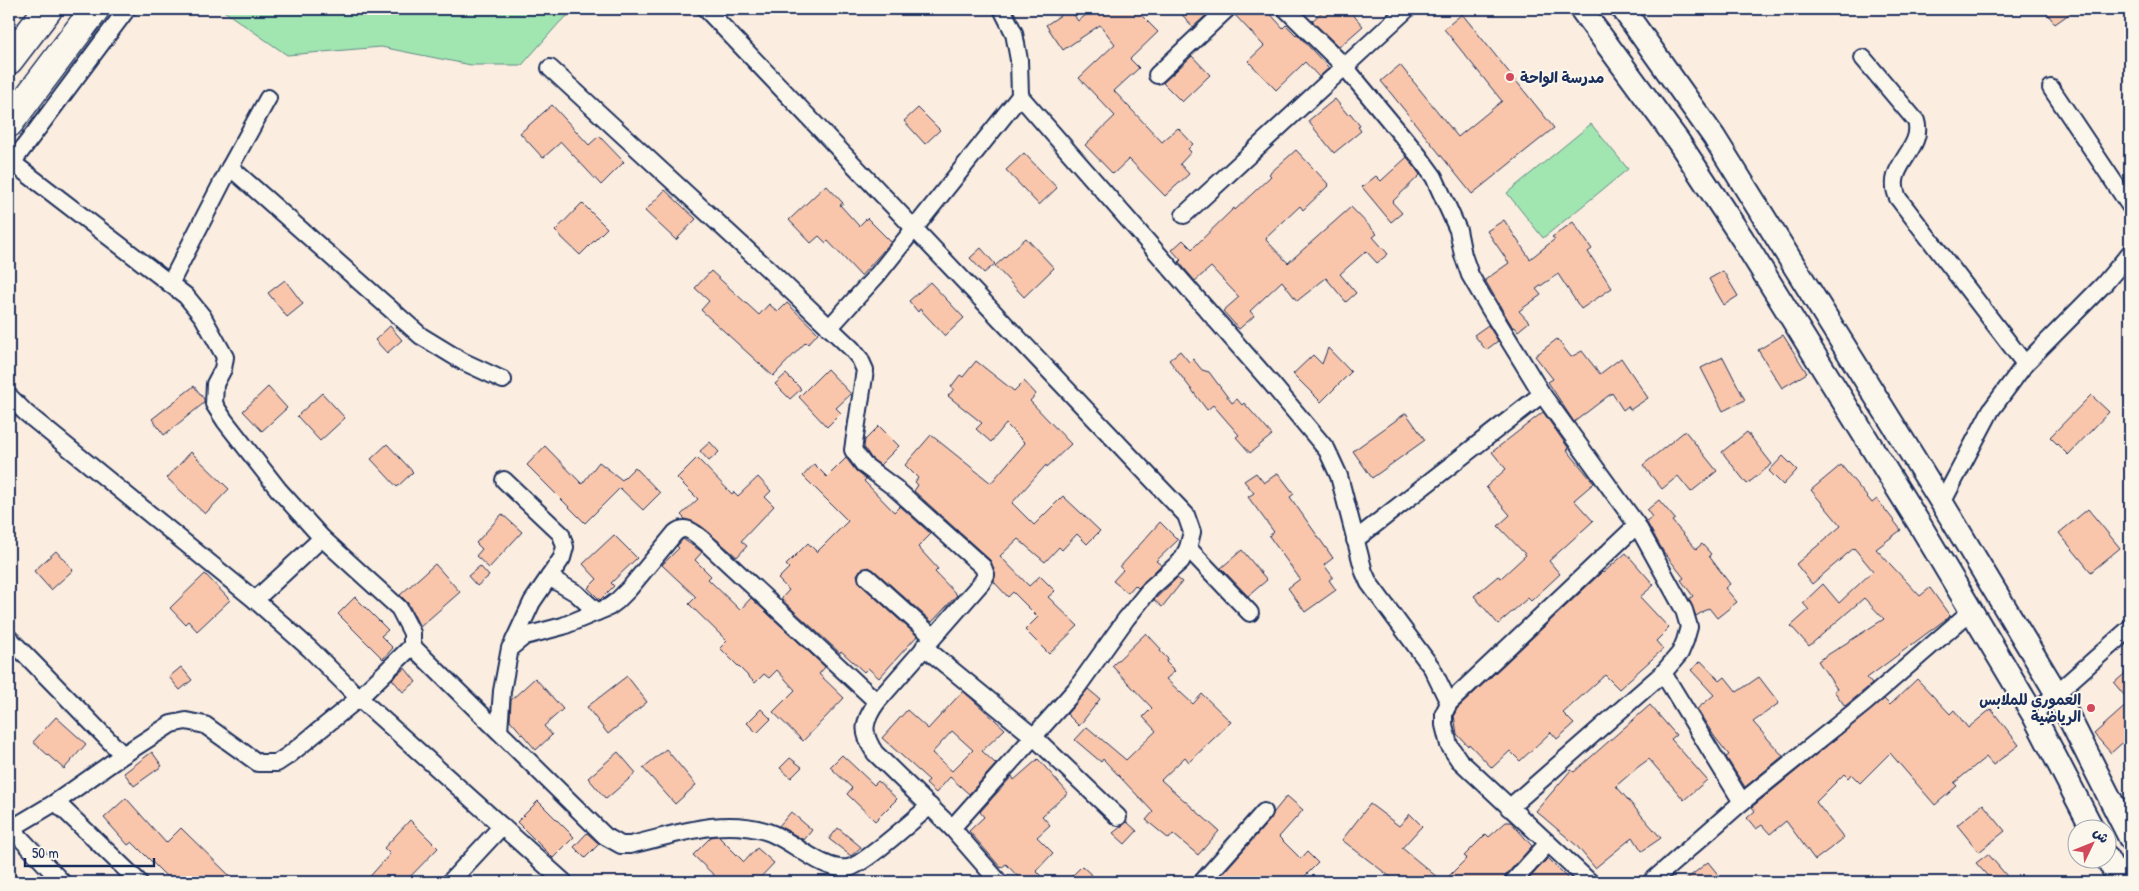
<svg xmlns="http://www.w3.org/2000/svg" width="2139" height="891" font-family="'Patrick Hand','Playpen Sans Arabic',sans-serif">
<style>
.green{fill:#a1e5b0;stroke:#5e8a87}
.building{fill:#fac6ab;stroke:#1b2f5e;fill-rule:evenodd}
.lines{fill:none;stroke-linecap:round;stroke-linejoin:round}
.street-casing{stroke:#1b2f5e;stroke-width:20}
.secondary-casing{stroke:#1b2f5e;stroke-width:26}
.highway-casing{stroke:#1b2f5e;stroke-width:31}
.street{stroke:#fbf7ec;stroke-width:16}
.secondary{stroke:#fbf7ec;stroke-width:22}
.highway{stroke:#fbf7ec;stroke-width:28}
.poi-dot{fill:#d1495b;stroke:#fbf7ec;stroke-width:2}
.labels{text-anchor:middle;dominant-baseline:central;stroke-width:4;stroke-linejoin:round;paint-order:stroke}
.poi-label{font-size:15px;font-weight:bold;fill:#1b2f5e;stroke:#fbf7ec;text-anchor:start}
</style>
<rect width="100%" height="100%" fill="#fbeddf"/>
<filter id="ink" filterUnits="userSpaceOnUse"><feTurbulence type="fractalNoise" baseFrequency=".02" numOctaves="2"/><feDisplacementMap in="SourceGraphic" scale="10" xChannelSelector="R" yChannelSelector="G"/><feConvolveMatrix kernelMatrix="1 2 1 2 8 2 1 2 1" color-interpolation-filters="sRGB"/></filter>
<g filter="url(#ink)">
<g class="green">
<path d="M221,9h355l-16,13 -38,43h-51l-90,-18 -94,8z"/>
<path d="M1591,124l37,45 -85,69 -36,-45z"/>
</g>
<g class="building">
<path d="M1070,9l8,12 16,-12h41l23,23 -28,27 9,9 -25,23 48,51 16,-14 15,16 -5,5 3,3 -11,12 9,10 -24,22 -36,-37 -16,15 -28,-29 30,-29 -36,-38 36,-34 -15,-19 -37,25 -17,-25z"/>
<path d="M1177,9h36l-20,18z"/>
<path d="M1237,9h29l17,19 3,-3 10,10 1,-1 32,34 -10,9 -14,-15 -29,28 -28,-29 16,-15 -29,-31z"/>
<path d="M1325,9h23l15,17 -24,21 -27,-26z"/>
<path d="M2044,9h32l-21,15z"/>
<path d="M1462,14l92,114 -82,66 -91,-113 19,-16 58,72 44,-36 -58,-72z"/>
<path d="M1192,56l18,19 -28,27 -19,-19z"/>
<path d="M1335,99l13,16 2,-2 10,13 -2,1 3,4 -27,22 -26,-32z"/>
<path d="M552,105l37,40 10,-9 25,26 -23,23 -40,-43 -18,16 -23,-25z"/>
<path d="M918,108l22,22 -15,14 -21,-23z"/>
<path d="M1296,150l33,35 -26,25 -3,-4 -33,31 -1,3 22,23 63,-56 26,27 -4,3 15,17 -11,9 -11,-12 -26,23 16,19 -10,9 -20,-24 -29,23 -15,-20 -32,30 4,5 -15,13 -16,-18 16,-14 -28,-30 -16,14 -16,-19 2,-2 -9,-10 11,-10 9,9 42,-41 1,2 36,-34 -2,-2z"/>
<path d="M1024,153l33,35 -18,17 -33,-35z"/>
<path d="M1407,157l13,18 -28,27 10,11 -11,9 -29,-35 14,-11 5,5z"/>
<path d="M826,185l17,18 -3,2 19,21 8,-8 24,24 -30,34 -33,-35 -2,2 -7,-7 -8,7 -22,-23z"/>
<path d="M665,190l31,29 -20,21 -31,-29z"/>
<path d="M582,203l25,25 -27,27 -25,-24z"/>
<path d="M1504,220l26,39 25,-20 -3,-2 21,-15 19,27 -4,3 24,36 -31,21 -23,-35 -22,15 5,6 -22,16 10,11 -11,9 -3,-4 -2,1 -28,-48 24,-17 -22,-32z"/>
<path d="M1026,238l28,30 -30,29 -29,-31z"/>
<path d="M981,248l14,16 -11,9 -14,-15z"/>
<path d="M711,271l48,44 10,-11 9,8 9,-9 31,30 -10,11 -2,-2 -33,34 -72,-66 8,-9 -14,-13z"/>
<path d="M1723,271l15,25 -14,9 -15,-26z"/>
<path d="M285,280l18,24 -16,13 -19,-24z"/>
<path d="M930,282l34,36 -19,18 -25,-27 -2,3 -9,-11z"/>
<path d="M1488,325l10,16 -12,9 -12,-15z"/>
<path d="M390,326l12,14 -15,13 -12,-13z"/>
<path d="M1783,335l24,38 -25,15 -24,-38z"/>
<path d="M1557,339l14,18 11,-6 18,23 21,-16 27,40 -18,12 -2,-4 -5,4 -11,-17 -38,29 -26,-40 5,-3 -18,-23z"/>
<path d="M1328,348l23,24 -30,30 -28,-28 20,-19 9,9z"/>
<path d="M1180,351l9,11 4,-3 9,11 7,2 23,31 5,-4 5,6 2,-2 28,32 -22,18 -14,-16 3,-2 -26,-30 -6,5 -38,-50z"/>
<path d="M1723,357l22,43 -22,11 -22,-43z"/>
<path d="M976,361l38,30 10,-10 12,13 -6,7 41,43 -24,23 -1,-2 -34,38 22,22 29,-29 37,35 -13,13 -10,-10 -15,16 -3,-3 -14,15 -27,-23 -18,17 29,30 11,-10 15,15 -7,6 30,29 -29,28 -24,-24 13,-13 -25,-25 -5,5 -14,-15 1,-10 -5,-12 -76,-69 4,-6 -3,-3 3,-4 -13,-13 26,-30 60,48 34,-40 -19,-19 -15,18 -15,-13 6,-6 -34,-27 6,-7 -3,-2 9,-12 3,2z"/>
<path d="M827,369l24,25 -15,14 5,5 -14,14 -28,-30z"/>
<path d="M786,374l15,15 -11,10 -15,-15z"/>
<path d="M194,386l10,13v4l-40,32 -12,-16z"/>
<path d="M268,387l19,21 -25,23 -19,-20z"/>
<path d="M322,393l23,25 -25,23 -23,-25z"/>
<path d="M2091,395l18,17 -41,43 -18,-18z"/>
<path d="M1543,412l26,37 -2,1 27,33 -20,17 19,21 -44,40 11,13 -29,27 -3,-3 -30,26 -24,-28 24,-20 3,2 25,-23 -28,-29 12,-11 -24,-28 20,-18 -14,-17z"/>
<path d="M1406,413l19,27 -53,38 -19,-27z"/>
<path d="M879,426l20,20 -19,19 -9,-7 -7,-11 1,-7z"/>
<path d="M1685,431l32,40 -26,21 -13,-16 -16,13 -19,-24z"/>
<path d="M1747,432l25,32 -25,20 -25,-32z"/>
<path d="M710,442l9,10 -10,9 -9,-10z"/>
<path d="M387,444l26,28 -16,15 -26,-28z"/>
<path d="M545,446l37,38 17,-22 23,18 13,-13 25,26 -17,17 -23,-22 -35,35 -58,-58z"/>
<path d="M191,452l38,37 -24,25 -38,-36z"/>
<path d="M1783,456l14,14 -14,15 -14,-14z"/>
<path d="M697,458l35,36 2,-2 4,4 20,-19 13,14 -6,6 9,9 -33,35 6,5 -10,11 -36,-31 -16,-7 -4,-4 17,-16 -21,-21z"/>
<path d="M846,458l10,13 10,8 -2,2 30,31 6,-6 31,28 -13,13 20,22 -3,3 22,23 -25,27 -58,-52 -5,-3 -9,3 -3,5 3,9 57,52 -38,42 -11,-10 -4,4 -23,-21 -1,2 -59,-54 8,-9 -11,-11 11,-11 -3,-3 22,-22 9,9 31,-31 -45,-45 11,-12 13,13z"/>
<path d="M1841,465l31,38 5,-4 24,31 -25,19 44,47 10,-8 20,28 -83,62 5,6 -27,22 -11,-15 3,-2 -19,-28 66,-42 -20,-21 -55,48 -18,-20 18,-16 -6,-7 20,-19 16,19 34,-32 -19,-23 -42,36 -16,-20 45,-38 -30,-36z"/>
<path d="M1256,473l8,10 14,-10 16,21 -4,3 43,61 -9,7 9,12 -4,3 7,10 -31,22 -17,-24 12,-9 -31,-43 5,-4 -26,-35 6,-4 -10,-12z"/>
<path d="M1659,500l16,19 -3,2 24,28 6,-5 9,10 -2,2 21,28 -5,4 12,14 -20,16 -8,-10 -13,8 -7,-17 4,-3 -12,-16 3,-2 -21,-27 -17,-30 6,-4 -5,-7z"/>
<path d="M2088,509l32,39 -29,24 -32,-39z"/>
<path d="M502,514l20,18 -33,36 -13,-12 6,-7 -6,-6z"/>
<path d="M1160,522l18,18 -22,21 5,4 -23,23 -3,-3 -7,8 -15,-12 10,-11 -3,-3z"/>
<path d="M614,535l23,23 -26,25 3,3 -14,14 -12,-12 9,-9 -14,-15z"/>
<path d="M683,539l19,13 -7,8 16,16 -3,3 32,31 11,-12 74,69 -6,7 25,24 -41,43 -30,-29 22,-22 -18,-20 -8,8 -5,-4 -9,9 -35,-35 7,-7 -38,-37 7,-7 -34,-32 17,-17 -2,-2z"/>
<path d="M1242,550l25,30 -19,16 -27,-28z"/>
<path d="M56,551l17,19 -22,20 -17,-19z"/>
<path d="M1626,553l28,32 -14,12 29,31 -13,13 7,8 -44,40 -14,-14 -42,38 11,11 -17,15 -6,-7 -31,29 -10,-10 -18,17 -23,-24 -1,2 -11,-12 -3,-19 3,-6 145,-137 1,1z"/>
<path d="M435,564l25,28 -40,35 -12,-24 -8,-8z"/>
<path d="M480,566l9,10 -12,10 -9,-10z"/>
<path d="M205,574l25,26 -33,31 -9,-10 -3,3 -15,-16z"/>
<path d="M1177,578l5,4 -20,25 -8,-7z"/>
<path d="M355,597l33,33 -7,6 12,12 -10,11 -45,-45z"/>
<path d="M1146,633l15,16 -1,2 8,8 -2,3 9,9 -9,8 27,25 9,-10 29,28 -42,40 -4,-5 -24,23 58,51 -21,24 -25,-21 -4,5 -23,-19 7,-8 -50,-53 -2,3 -26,-22 12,-13 39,33 30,-29 -13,-14 9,-9 -40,-42z"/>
<path d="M1701,661l19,20 5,-4 12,15 22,-15 20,26 -26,19 30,34 -38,31 -19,-30 3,-2 -15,-19 -17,-27 17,-14 -23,-25z"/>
<path d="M181,667l11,13 -12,10 -11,-13z"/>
<path d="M405,668l11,14 -13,10 -11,-13z"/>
<path d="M2130,669v67l-19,17 -17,-19 36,-32 -16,-19z"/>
<path d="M627,676l20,26 -39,32 -21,-27z"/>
<path d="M535,678l28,31 -19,17 8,9 -16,15 -26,-30 1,-20z"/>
<path d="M1917,679l33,35 4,-4 14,18 23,-19 28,36 -26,20 -7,-8 -32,26 3,3 -22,19 -45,-52 -30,30 -9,-9 -3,4 -4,-4 -28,28 28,36 -29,22 -29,-39 -16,13 -8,-9 -6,4 -9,-11 8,-7 -3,-4 132,-108 6,6z"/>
<path d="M1088,689l12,10 -21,27 -12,-12z"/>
<path d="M963,691l42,38 -23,22 14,13 -27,30 -19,-17 -14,16 -10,-9 3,-4 -47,-42 25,-28 21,19zM952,731l21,19 -21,21 -20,-18z"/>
<path d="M1650,705l26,30 -5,4 36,41 -23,20 -35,-41 -11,8 -22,19 45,52 -19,13 -9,-14 -38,31 -19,-23 -40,-34 35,-41 3,2z"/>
<path d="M761,709l10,10 -14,14 -10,-10z"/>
<path d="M56,717l30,27 -22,25 -31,-27z"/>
<path d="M666,749l30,36 -21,19 -32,-36z"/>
<path d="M152,752l10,14 -28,20 -10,-13z"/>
<path d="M618,752l18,21 -30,26 -18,-21z"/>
<path d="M842,755l32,30 4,-4 19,18 -22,22 -28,-27 5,-6 -22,-21z"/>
<path d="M790,758l12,9 -11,11 -11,-10z"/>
<path d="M1038,759l30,34 -26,23 8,9 -13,12 16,16 -17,18 11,11h-24l-17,-18 -5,4 -32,-37 15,-14 -4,-5 32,-36 2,4z"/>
<path d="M1287,796l16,14 -24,27 22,22 6,-7 11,11 -19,19h-84l56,-63 3,-7z"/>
<path d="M126,798l40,45 15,-15 55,54h-64l-40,-40 -4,3 -24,-27z"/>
<path d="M538,801l36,36 -21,21 -36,-36z"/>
<path d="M1370,804l29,22 11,-12 12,12 -20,22 41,34 24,-24 -3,-2 22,-22 3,3 17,-15h5l21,24 -26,29 -3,7h-106l-55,-42z"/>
<path d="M1983,804l22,27 -26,21 -22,-27z"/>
<path d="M791,812l21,18 -8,10 -25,-14z"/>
<path d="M410,820l28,28 -33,34h-40l25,-28 -6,-6z"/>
<path d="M1127,822l10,9 -12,13 -12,-11z"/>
<path d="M838,828l23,19 -10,9 -22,-17z"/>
<path d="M587,833l12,11 -14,14 -11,-11z"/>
<path d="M718,836l26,26 13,-14 17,15 -18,19h-35l-28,-27 18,-18z"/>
<path d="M1988,854l24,28h-19l-17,-19z"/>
<path d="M1548,858l24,24h-46z"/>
<path d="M1708,862l16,20h-41z"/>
<path d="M1082,866l17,16h-33z"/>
</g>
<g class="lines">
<defs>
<g id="street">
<path d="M706,9l480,506 6,17 -4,16 -7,13 -30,27 -25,31 -50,70 -124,139"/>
<path d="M1002,9l12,24 5,27 1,36"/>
<path d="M1286,9l59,58 73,88 16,22 24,53 5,25 7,20 18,31 54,88 95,131 47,85 5,17 -4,14 -5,12 -17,20 -154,135"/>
<path d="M1863,58l53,63c9,29 -33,45 -18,77l127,166"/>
<path d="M550,68l217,200 85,81 8,10 5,11 -12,80 11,15 31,23 88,79 3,8 -4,7 -105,120c-14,20 -16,30 -2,51l77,75 47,54"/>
<path d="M1157,75l70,-66"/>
<path d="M2051,88l79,118"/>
<path d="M9,160l177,136 17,21 22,40 -2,12 -8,15 -1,20 11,17 53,68 44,49 77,70 13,25v13"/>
<path d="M9,167l118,-158"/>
<path d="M230,167l191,169 41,25 41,19"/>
<path d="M1184,215l223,-206"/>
<path d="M170,284l60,-117 38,-69"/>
<path d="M829,328l49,-54 142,-178 251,287 56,67 12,26 25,96 5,11 63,85 17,35"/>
<path d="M9,396l17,17 229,187 55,49 49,49 205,184"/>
<path d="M504,480l57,54 4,13 -3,11 -30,44 -20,43"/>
<path d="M1942,503l49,-93 34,-46 79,-80 26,-31"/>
<path d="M1355,540l187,-146"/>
<path d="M1188,548l62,65"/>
<path d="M549,577l27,16 21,19"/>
<path d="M867,577l66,60"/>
<path d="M255,600l67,-62"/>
<path d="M9,638l114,117"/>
<path d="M924,647l110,90 84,80"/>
<path d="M1663,673l79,129"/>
<path d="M2033,714l97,-86"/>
<path d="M499,731l3,-40 8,-43 15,-12 38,-10 46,-19 8,-6 12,-12 46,-56c10,-9 18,-1 27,6l175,163"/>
<path d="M56,802l83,80"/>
<path d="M11,828l51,54"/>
<path d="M9,830l47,-28 67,-47 48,-31 15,-3 19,4 53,38h19l12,-8 70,-57 53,-52 193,190 16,9h9c45,-10 90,-28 135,-14 24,6 57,41 83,37 16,-3 66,-49 82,-62"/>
<path d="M450,882l52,-56"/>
<path d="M1202,882l62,-70"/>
<path d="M1513,882l35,-39"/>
<path d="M1590,882l-131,-122 -10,-15 -5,-20v-12l5,-10 188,-178"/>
<path d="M1651,882l91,-80 123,-99 106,-92"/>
</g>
<g id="secondary">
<path d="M1581,9l97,132 64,97 178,287 113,189 59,114"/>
<path d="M1623,9l91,128 228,366 115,191 73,144"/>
<path d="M2106,856l14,26"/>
</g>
<g id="highway">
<path d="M9,60l39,-51"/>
<path d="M9,123l86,-114"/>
</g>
</defs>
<use href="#street" class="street-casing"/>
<use href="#secondary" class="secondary-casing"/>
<use href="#highway" class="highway-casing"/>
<use href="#street" class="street"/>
<use href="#secondary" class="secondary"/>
<use href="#highway" class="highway"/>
</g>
</g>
<g class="poi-dot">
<circle cx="1510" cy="77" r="5"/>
<circle cx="2091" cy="708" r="5"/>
</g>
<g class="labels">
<g class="poi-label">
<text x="1520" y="77">مدرسة الواحة</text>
<text x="2081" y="699" text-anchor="end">العموري للملابس<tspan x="2081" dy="17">الرياضية</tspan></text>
</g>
</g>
<rect width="2139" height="891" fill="none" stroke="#fbf7ec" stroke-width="30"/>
<rect x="15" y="15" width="2109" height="861" fill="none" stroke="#1b2f5e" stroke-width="2" filter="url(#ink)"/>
<g transform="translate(2092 844) rotate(47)"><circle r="24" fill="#fbf7ec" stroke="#a1a7b3"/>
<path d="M0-4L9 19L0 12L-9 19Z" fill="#d1495b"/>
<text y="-8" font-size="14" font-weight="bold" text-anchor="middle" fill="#1b2f5e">ش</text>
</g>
<path d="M25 858v8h129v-8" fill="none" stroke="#1b2f5e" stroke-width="2.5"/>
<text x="32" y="858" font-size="15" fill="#1b2f5e" stroke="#fbf7ec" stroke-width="4" paint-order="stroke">50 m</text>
</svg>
